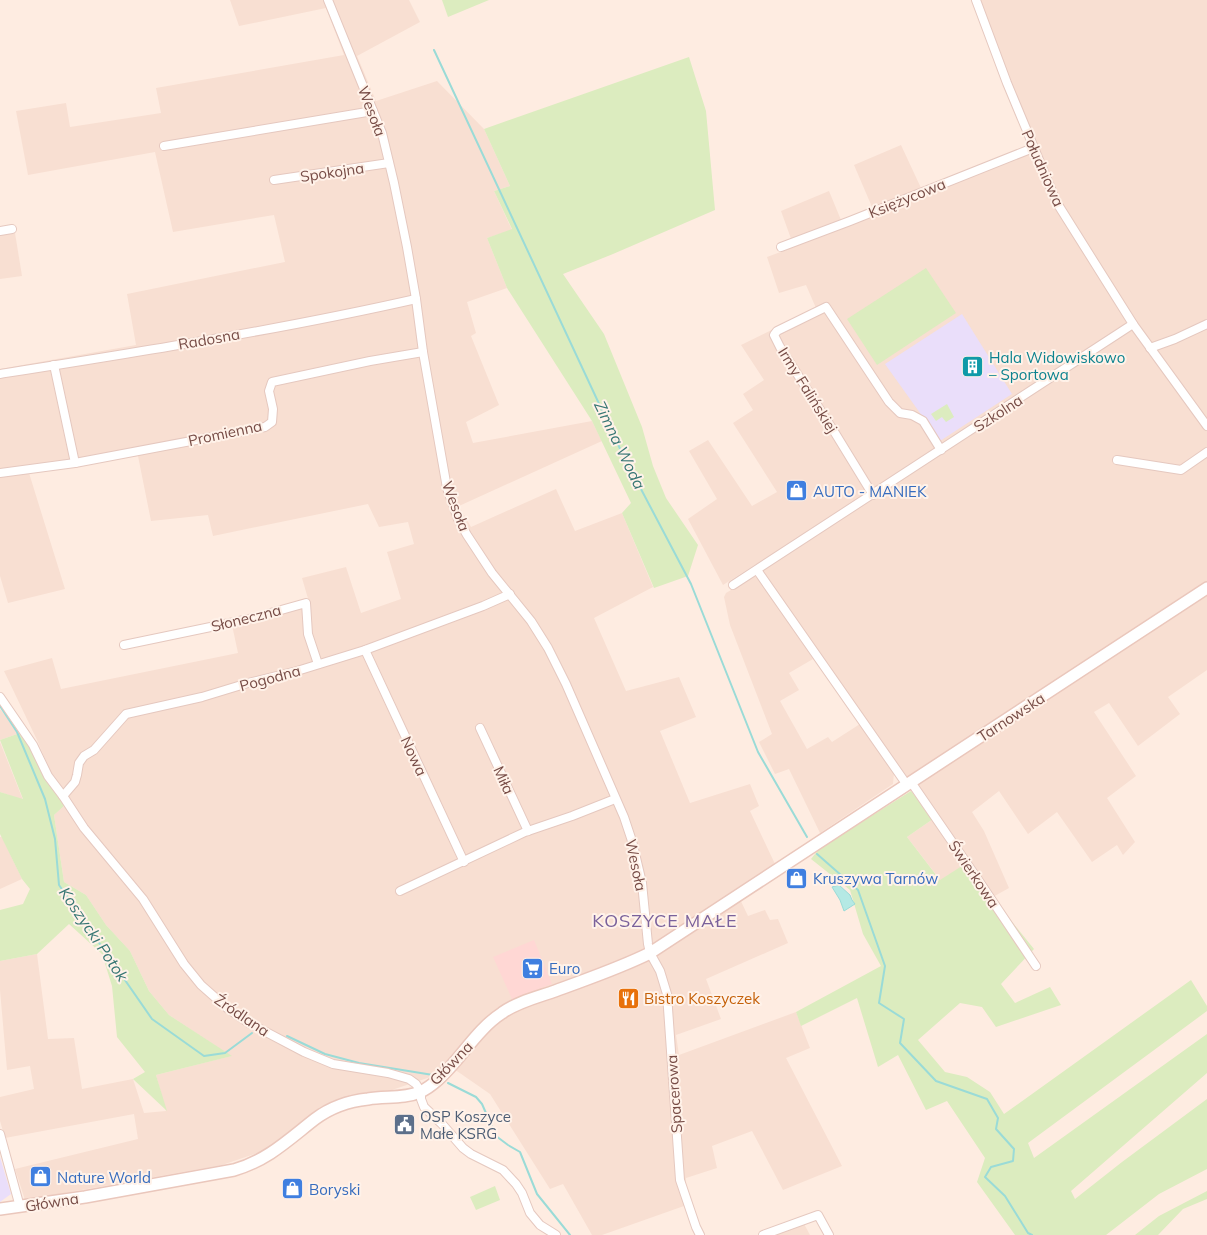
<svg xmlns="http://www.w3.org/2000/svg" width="1207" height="1235" font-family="Mulish,sans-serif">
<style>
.residential{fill:#f8dfd2}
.commercial{fill:#ffd7d4}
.education{fill:#eadefa}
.green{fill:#dcecbf}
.water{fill:#b5e9e4;stroke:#9adbd7}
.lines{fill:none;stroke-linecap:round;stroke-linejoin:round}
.stream{stroke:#9adbd7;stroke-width:2}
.street-casing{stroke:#e5c8bf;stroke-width:10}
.secondary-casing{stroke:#eac7bc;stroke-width:14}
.street{stroke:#fff;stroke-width:8}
.secondary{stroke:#fff;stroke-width:11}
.labels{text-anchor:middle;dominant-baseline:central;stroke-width:4;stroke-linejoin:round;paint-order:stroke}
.street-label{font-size:15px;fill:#774c46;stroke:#fff2e9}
.culture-label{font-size:15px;fill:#0d838f;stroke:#fff2e9;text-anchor:start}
.shop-label{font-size:15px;fill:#366cbe;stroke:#fff2e9;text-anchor:start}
.food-label{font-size:15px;fill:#c56008;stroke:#fff2e9;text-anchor:start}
.service-label{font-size:15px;fill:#4e5e75;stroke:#fff2e9;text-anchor:start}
.water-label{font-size:16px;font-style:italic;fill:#367673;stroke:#fff2e9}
.quarter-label{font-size:18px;letter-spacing:1px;fill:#7a619b;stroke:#fff2e9}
</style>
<rect width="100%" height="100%" fill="#feece1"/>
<g class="residential">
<path d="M230,0h179l11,22 -63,34 19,45 61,-20 47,48 26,57 -16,5 18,39 -25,8 20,50 -40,14 9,31 -5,3 28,69 -33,17 7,21 119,-22 10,20 -143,65 12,21 85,-38 19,42 47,-18 31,74 -59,31 32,73 53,-14 17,40 -36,14 30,72 60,-19 9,22 -9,5 25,53 -39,27 12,25 17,-6 5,10 8,-1 10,24 -82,36 15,40 -45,16 3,20 117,-43 14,36 -24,10 56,108 -59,24 -31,-59 -40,15 5,22 -31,10 -2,28 -82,29h-10l-29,-51 -13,5 -60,-95 -36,-25 -71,24 -33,4 -30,10 -51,42 -47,16 -197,35 -10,-31 123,-30 -4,-25 -129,24 -5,-17v-24l34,-8 -4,-23 -23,4 -7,-80v-29l37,-7 11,85 26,-1 8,51 51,-10 11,34 22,-2 -10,-36 75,-19 -62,-41 -20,-24 -19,-40 -24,-26 -20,-30 -22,-13 -10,-67 11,-10 -28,-65 -33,-69 48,-13 9,31 177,-36 -6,-28 77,-23 -7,-24 44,-11 15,46 40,-14 -14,-47 27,-8 -6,-22 -29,5 -11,-23 -155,32 -5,-21 -57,6 -13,-65 -109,17 36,116 -57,14 -8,-27v-207l136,-24 -9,-51 158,-32 -11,-47 -101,17 -18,-80 -127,23 -12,-64 50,-8 4,24 91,-14 -5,-25 188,-33 -18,-47 -87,18z"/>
<path d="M979,0h228v670l-39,27 12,17 -42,32 -29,-43 -15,9 42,64 -29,22 28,44 -12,13 -6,-10 -25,17 -35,-50 -29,22 -29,-43 -27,21 12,19 25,57 -18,10 -50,-17 -34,-44 26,-18 -22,-28 -155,-227 -33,21 -35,-66 29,-20 -28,-48 19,-11 44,66 25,-14 -44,-69 20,-13 -10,-16 21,-14 -23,-35 75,-37 -10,-23 -27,8 -12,-36 27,-10 -13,-36 48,-20 12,29 31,-13 -18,-42 47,-20 20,43 107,-41 -8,-22z"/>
<path d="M15,233l7,43 -22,3v-44z"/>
<path d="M753,577h5l55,82 -24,14 10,17 -19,11 27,48 21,-12 4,5 28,-18 34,49 -1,11 -73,49 -31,-64 -14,5 -16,-32 13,-8 -42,-109 -6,-28 2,-4z"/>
<path d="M0,709l20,24 -20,7z"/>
<path d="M0,742l23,58 -23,-8z"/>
<path d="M0,837h2l20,42 -22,10z"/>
<path d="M803,1222l7,13h-38z"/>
</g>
<path class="commercial" d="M534,940l18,44 -40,15 -19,-42z"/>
<g class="education">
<path d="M962,314l50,80 -72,47 -55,-77z"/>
<path d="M0,1157l11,37 -11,8z"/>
</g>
<g class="green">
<path d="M442,0h47l-41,17z"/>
<path d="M689,57l17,54 9,99 -102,44 -50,20 41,60 38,93 11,39 13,32 32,47 -10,31 -34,12 -32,-75 9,-10 -39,-82 -85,-133 -20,-50 25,-9 -18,-38 16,-5 -26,-57z"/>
<path d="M926,268l30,45 -79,52 -30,-46z"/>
<path d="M947,404l7,13 -8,5 -4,-5 -6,4 -5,-7z"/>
<path d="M20,733l45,72 -11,10 10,67 22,13 20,30 24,26 19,40 20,24 63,41 -76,19 11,36 -34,-32 12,-7 -28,-35 -5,-51 -10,-32 -33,-30 -32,30 -37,7v-51l23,-6 7,-15 -8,-10 -22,-45v-42l23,7 -23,-59z"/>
<path d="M911,791l22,28 -26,18 33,43 25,-16 69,85 -33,35 14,19 35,-16 11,18 -65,22 -14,-20 -22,-4 -42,37 27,32 22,5 23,15 14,22 187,-134 16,26v5l-179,132 6,15 173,-124v39l-136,118 4,8 47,-37 85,-63v70l-48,25 -53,41h-91l-38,-53 8,-24 -38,-57 -21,9 -28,-55 -20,12 -21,-69 -56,28 -5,-14 85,-46 -18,-32 -13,-44 -39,-31 8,-10z"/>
<path d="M495,1186l5,14 -24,10 -6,-13z"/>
<path d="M1207,1191v8l-24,10 -25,26h-23l24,-19z"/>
</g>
<path class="water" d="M839,885l11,10 2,5 3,4 -11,7 -4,-11 -8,-13z"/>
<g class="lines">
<g class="stream">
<path d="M434,50l188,403 69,131 67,168 49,85"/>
<path d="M0,706l17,26 28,67 10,40 4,46 93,134 52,37 21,-3 27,-20"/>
<path d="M817,854l41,36 27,76 -6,37 25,16 -4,24 36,38 51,18 11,19 -2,11 18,20 -1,12 -22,6 -6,10 20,19 23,37 4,2"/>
<path d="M287,1036l38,18 34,9 74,12"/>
<path d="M448,1083l28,14 6,7 14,32 12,9 12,7 17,42 33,41"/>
</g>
<defs>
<g id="street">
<path d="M328,0l54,133 12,50 13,64 9,52 7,53 24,136 11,31 9,16 25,38 39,48 17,27 18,36 58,133 8,24 10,42 6,61 2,9 10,18 7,23 13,186 16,47 4,8"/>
<path d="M976,0l31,83 50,120 76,121 74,102"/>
<path d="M164,146l209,-35"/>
<path d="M274,180l115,-17"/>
<path d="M0,231l12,-2"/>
<path d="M781,247l69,-26 183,-73"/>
<path d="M1150,348l25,-9 32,-15"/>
<path d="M54,365l21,98"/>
<path d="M0,374c139,-22 279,-44 416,-75"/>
<path d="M1117,460l64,10 26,-18"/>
<path d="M0,473l75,-10 190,-36 7,-5 1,-13 -4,-18 3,-9 98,-21 53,-9"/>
<path d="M873,495l-38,-62 -55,-86 -6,-12 3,-4 49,-24 63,95 11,11 12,2 11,6 18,29"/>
<path d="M757,570l150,215"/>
<path d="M733,585l400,-261"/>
<path d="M124,645l125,-26 57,-16 2,31 10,30"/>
<path d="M365,650l99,212"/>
<path d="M0,697l33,48 15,31 15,20 21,32 59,71 41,65 17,21 26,23 22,15 55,29 29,12 55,9 21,6 7,5 5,8v7l3,8 18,17 21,24 8,6 32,16 13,14 6,9 8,20 10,12 16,10"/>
<path d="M480,728l48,103"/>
<path d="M911,782l68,99 57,85"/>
<path d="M63,796l12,-14 2,-7 2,-12 5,-7 10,-6 32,-36 76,-17 46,-14 49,-12 68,-21 118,-44 27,-12"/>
<path d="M400,891l125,-59 47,-16 43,-17"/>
<path d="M0,1134l20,73"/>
<path d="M763,1235l55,-20 11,20"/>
</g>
<path id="secondary" d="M0,1209l85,-12 149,-27c34,-10 54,-30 81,-51 16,-12 34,-18 53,-20 17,-3 36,0 52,-7 13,-6 23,-17 32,-27 16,-18 30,-39 50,-52 15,-11 36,-16 53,-22 32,-12 65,-23 95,-38l557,-365"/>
</defs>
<use href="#street" class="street-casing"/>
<use href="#secondary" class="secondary-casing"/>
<use href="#street" class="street"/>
<use href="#secondary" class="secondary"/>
</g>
<defs>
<symbol id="building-square" viewBox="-11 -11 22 22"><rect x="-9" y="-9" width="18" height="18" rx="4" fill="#0f9aa8" stroke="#fff2e9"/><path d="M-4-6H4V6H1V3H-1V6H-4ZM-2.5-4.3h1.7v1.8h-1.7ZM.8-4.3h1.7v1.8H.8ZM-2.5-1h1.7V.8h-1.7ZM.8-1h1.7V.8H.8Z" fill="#fff"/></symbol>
<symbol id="shop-square" viewBox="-11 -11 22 22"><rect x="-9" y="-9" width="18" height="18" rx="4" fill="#3f7fe0" stroke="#fff2e9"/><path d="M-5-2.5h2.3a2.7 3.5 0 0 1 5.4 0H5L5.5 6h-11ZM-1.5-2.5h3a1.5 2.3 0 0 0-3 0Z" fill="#fff"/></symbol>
<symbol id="supermarket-square" viewBox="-11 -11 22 22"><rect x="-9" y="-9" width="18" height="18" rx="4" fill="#3f7fe0" stroke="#fff2e9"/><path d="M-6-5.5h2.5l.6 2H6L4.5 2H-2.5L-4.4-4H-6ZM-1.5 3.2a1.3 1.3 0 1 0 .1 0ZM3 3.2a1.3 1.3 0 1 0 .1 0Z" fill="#fff"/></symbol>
<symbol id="restaurant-square" viewBox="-11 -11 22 22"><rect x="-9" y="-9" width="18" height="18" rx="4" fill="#e8710a" stroke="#fff2e9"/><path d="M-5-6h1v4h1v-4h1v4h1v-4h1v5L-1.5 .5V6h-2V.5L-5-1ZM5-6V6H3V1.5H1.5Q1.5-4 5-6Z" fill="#fff"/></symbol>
<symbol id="civic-square" viewBox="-11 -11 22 22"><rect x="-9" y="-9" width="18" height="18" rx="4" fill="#5c6f8a" stroke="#fff2e9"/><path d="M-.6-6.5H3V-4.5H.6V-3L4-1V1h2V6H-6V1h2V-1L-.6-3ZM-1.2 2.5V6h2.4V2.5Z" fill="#fff"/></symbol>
</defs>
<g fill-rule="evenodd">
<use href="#building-square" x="960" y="354" width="25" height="25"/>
<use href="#shop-square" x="784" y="478" width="25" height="25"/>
<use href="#shop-square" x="784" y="866" width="25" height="25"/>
<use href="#supermarket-square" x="520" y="956" width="25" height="25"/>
<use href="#restaurant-square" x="616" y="986" width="25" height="25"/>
<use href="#civic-square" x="392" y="1112" width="25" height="25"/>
<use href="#shop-square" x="28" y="1164" width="25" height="25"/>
<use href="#shop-square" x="280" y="1176" width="25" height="25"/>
</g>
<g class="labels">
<g class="street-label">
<text transform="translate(372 111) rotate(69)">Wesoła</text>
<text transform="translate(1043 168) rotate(66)">Południowa</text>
<text transform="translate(332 172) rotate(-8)">Spokojna</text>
<text transform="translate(907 198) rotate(-22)">Księżycowa</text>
<text transform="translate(209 339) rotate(-10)">Radosna</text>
<text transform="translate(808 390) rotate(58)">Irmy Falińskiej</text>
<text transform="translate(998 413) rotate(-33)">Szkolna</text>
<text transform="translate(225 433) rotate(-12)">Promienna</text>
<text transform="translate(456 506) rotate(69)">Wesoła</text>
<text transform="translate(246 618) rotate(-14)">Słoneczna</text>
<text transform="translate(270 678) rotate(-15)">Pogodna</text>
<text transform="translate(1011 717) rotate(-33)">Tarnowska</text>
<text transform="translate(414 756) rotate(65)">Nowa</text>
<text transform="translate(504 780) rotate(65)">Miła</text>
<text transform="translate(636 865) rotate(78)">Wesoła</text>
<text transform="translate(974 874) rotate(56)">Świerkowa</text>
<text transform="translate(242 1015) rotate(34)">Źródlana</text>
<text transform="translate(451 1063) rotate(-46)">Główna</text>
<text transform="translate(674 1094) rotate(-94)">Spacerowa</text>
<text transform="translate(52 1202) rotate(-9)">Główna</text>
</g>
<g class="culture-label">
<text x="989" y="357">Hala Widowiskowo<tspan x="989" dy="17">– Sportowa</tspan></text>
</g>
<g class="shop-label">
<text x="813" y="491">AUTO - MANIEK</text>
<text x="813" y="878">Kruszywa Tarnów</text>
<text x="549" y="968">Euro</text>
<text x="57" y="1177">Nature World</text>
<text x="309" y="1189">Boryski</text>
</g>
<g class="food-label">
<text x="644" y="998">Bistro Koszyczek</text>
</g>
<g class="service-label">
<text x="420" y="1116">OSP Koszyce<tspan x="420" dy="17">Małe KSRG</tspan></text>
</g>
<g class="water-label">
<text transform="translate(620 445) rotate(64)">Zimna Woda</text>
<text transform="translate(94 934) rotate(56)">Koszycki Potok</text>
</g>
<g class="quarter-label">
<text x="665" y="920">KOSZYCE MAŁE</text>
</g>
</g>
</svg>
